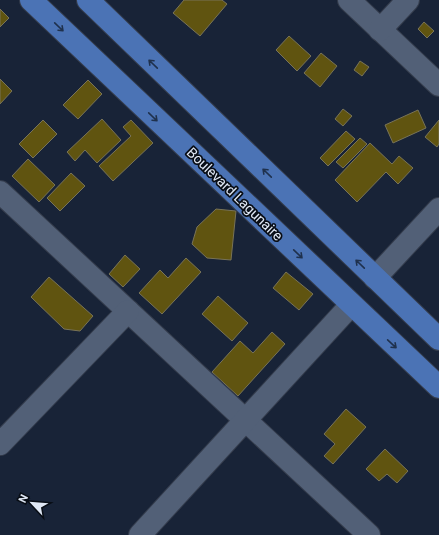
<svg xmlns="http://www.w3.org/2000/svg" width="439" height="535" font-family="Roboto,sans-serif">
<style>
.building{fill:#605410;stroke:#787358}
.lines{fill:none;stroke-linecap:round;stroke-linejoin:round}
.minor-casing{stroke:#343c4c;stroke-width:24}
.major-casing{stroke:#343c4c;stroke-width:24}
.minor{stroke:#526077;stroke-width:22}
.major{stroke:#4b73b5;stroke-width:22}
.oneway{stroke:#1f314d}
.labels{text-anchor:middle;dominant-baseline:central;stroke-width:3.5;stroke-linejoin:round;paint-order:stroke}
.street-label{font-size:14px;fill:#dfe7f4;stroke:#080d15}
</style>
<rect width="100%" height="100%" fill="#182337"/>
<g class="building">
<path d="M184,0h38l5,4 -27,32 -27,-23z"/>
<path d="M0,9l9,9 -9,9z"/>
<path d="M424,22l10,9 -7,7 -9,-9z"/>
<path d="M289,36l22,20 -14,15 -21,-21z"/>
<path d="M321,53l16,13 -17,21 -16,-14z"/>
<path d="M360,61l9,6 -7,9 -8,-6z"/>
<path d="M0,79l12,12 -12,13z"/>
<path d="M88,80l14,14 -24,25 -15,-14z"/>
<path d="M343,109l9,7 -9,10 -8,-7z"/>
<path d="M418,110l8,18 -33,15 -8,-18z"/>
<path d="M102,119l19,21 -24,23 -12,-13 -10,11 -8,-9z"/>
<path d="M43,120l14,14 -24,24 -14,-14z"/>
<path d="M131,120l22,23 -40,38 -14,-15 32,-30 -8,-9z"/>
<path d="M439,120v24l-2,3 -12,-10z"/>
<path d="M346,131l9,8 -27,27 -8,-8z"/>
<path d="M360,138l7,6 -24,24 -7,-6z"/>
<path d="M370,143l22,21 7,-8 14,12 -15,16 -12,-12 -29,30 -22,-22z"/>
<path d="M28,159l27,26 -16,17 -27,-26z"/>
<path d="M71,173l14,13 -25,25 -13,-13z"/>
<path d="M216,209l20,2 -5,49 -24,-2 -15,-14 5,-17z"/>
<path d="M125,255l15,14 -17,18 -14,-13z"/>
<path d="M186,258l15,14 -39,42 -23,-21 21,-23 8,8z"/>
<path d="M286,272l27,22 -14,16 -26,-22z"/>
<path d="M49,277l44,39 -13,15 -16,-2 -33,-32z"/>
<path d="M218,296l30,27 -16,18 -30,-27z"/>
<path d="M272,332l13,12 -47,52 -26,-24 28,-31 13,12z"/>
<path d="M346,409l20,18 -33,37 -9,-8 11,-12 -11,-10z"/>
<path d="M385,449l23,22 -11,12 -10,-9 -8,7 -13,-12z"/>
</g>
<g class="lines">
<defs>
<g id="minor">
<path d="M349,0l90,85"/>
<path d="M380,30l28,-30"/>
<path d="M0,192l369,343"/>
<path d="M375,278l64,-69"/>
<path d="M0,444l128,-133"/>
<path d="M140,535l211,-230"/>
</g>
<g id="major">
<path d="M31,0l408,387"/>
<path d="M88,0l351,339"/>
</g>
</defs>
<use href="#minor" class="minor-casing"/>
<use href="#major" class="major-casing"/>
<use href="#minor" class="minor"/>
<use href="#major" class="major"/>
</g>
<defs><path id="oneway-shaft" d="M-6 0H5M1.5-3L5.5 0L1.5 3" fill="none" stroke-width="1.6" stroke-linecap="round" stroke-linejoin="round"/></defs>
<g class="oneway">
<use href="#oneway-shaft" transform="translate(59 27) rotate(44)"/>
<use href="#oneway-shaft" transform="translate(153 64) rotate(-136)"/>
<use href="#oneway-shaft" transform="translate(153 117) rotate(44)"/>
<use href="#oneway-shaft" transform="translate(267 173) rotate(-136)"/>
<use href="#oneway-shaft" transform="translate(298 254) rotate(44)"/>
<use href="#oneway-shaft" transform="translate(360 264) rotate(-136)"/>
<use href="#oneway-shaft" transform="translate(392 344) rotate(43)"/>
</g>
<g class="labels">
<g class="street-label">
<text transform="translate(235 194) rotate(44)">Boulevard Lagunaire</text>
</g>
</g>
<g transform="translate(32 503) rotate(296)" stroke="#080d15" stroke-width="3" paint-order="stroke">
<path d="M0-3L7 15L0 10L-7 15Z" fill="#dfe7f4"/>
<text y="-6" font-size="11" font-weight="bold" text-anchor="middle" fill="#dfe7f4">N</text>
</g>
</svg>
